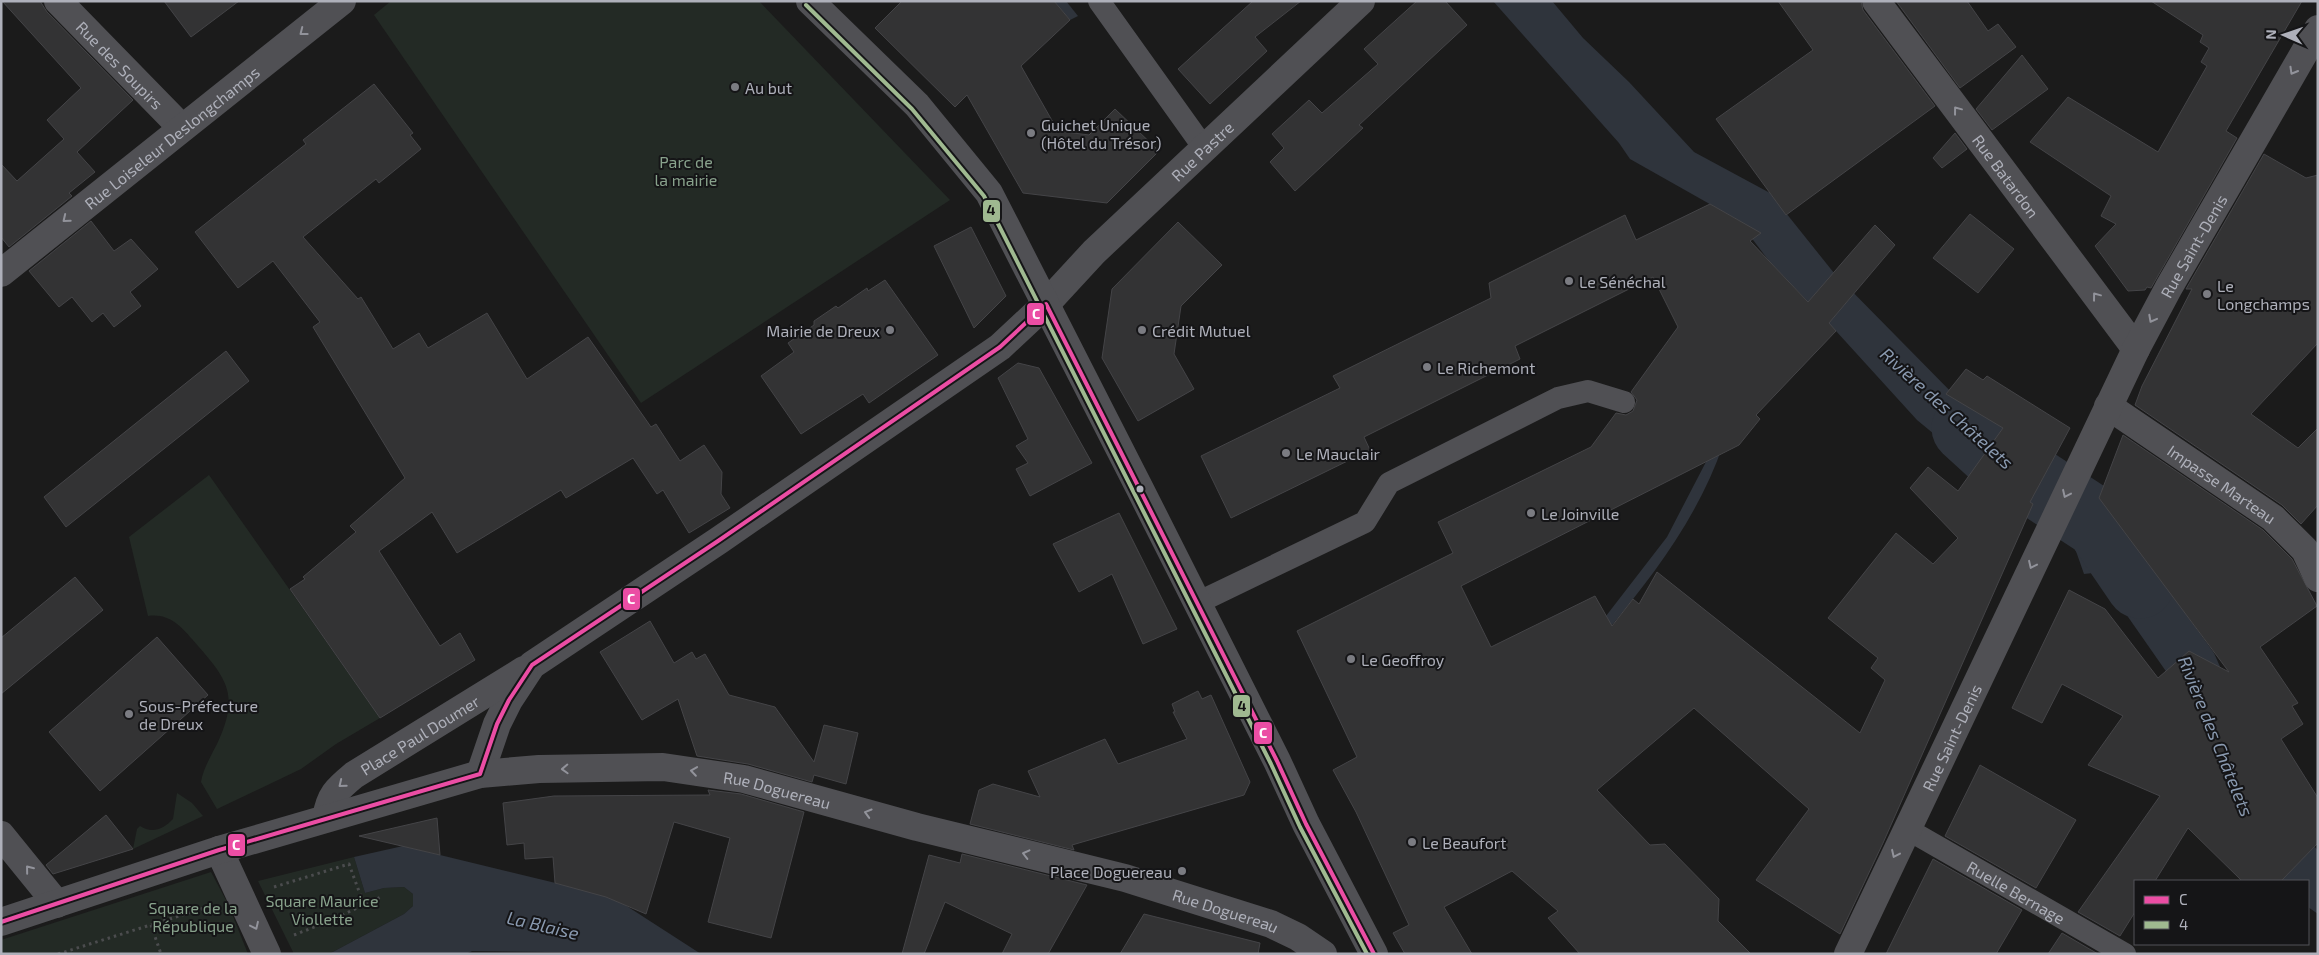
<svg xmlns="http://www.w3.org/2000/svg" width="2319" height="955" font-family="'Exo 2',sans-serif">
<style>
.green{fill:#232a25}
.water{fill:#2f343c}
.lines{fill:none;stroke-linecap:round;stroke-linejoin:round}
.river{stroke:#2f343c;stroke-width:69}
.building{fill:#333334;stroke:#444447}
.path{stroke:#4b4c4e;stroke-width:3;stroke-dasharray:2.5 4;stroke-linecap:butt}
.service{stroke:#505054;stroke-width:22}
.pedestrian{stroke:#505054;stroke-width:28}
.minor{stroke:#505054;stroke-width:28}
.tertiary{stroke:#505054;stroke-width:28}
.bus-1-casing{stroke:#151517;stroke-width:8}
.bus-2-casing{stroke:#151517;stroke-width:8}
.bus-1{stroke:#eb4da4;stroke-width:4}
.bus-2{stroke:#9fb990;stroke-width:4}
.oneway{stroke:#92939b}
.poi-dot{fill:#7b7c82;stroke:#151517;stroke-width:2}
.bus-dot{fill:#aeb0ba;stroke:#151517;stroke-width:2}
.labels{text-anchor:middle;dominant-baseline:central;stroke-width:4;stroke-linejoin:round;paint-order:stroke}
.street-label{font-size:16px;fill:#aeb0ba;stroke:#151517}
.poi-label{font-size:16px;fill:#aeb0ba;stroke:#151517;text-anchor:start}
.park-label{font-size:16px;fill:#88a28c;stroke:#151517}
.water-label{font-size:18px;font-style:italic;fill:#8a9ab0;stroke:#151517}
.line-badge{stroke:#151517;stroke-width:2}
.badge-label{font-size:14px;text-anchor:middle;font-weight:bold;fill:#fff}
.pale-badge-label{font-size:14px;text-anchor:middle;font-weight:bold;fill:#111}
</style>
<rect width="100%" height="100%" fill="#1b1b1b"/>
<g class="green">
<path d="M391,1h368l191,199 -309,203 -267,-388z"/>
<path d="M209,475l171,243 -44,26 -35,25 -84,40 -16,-27c2,-13 10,-26 16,-38 24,-51 9,-66 -25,-105 -12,-14 -24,-26 -44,-23l-19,-79z"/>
<path d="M177,793l15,10 11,13 -70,33 4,-20 3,-3c12,8 24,3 33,-7z"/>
<path d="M354,857l11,36 19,-5 20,-1 9,7v12l-9,8 -75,40h-35l-36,-73z"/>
<path d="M211,872l17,32 20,50h-247v-14z"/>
</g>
<g class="water">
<path d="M1054,1h12l12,15 -8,4z"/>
<path d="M1493,1h59l31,37 46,44 65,70 76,41 64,80 128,130 92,55 -21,46 -93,-65 -23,-19 -81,-89 -67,-70 -31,-41 -108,-61 -11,-16z"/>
<path d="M1723,445c-24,70 -69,130 -116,186l-1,-15 61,-79 41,-79z"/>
<path d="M2093,485l121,168 75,171 29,26v64l-10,-7v-26h-32l-6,-5 -91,-186 -76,-109 -10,-8 -9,1 -14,-40z"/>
<path d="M403,846l194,47 25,10 79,51 -229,-3 -6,3h-137l75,-40 9,-8v-12l-9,-7 -20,1 -19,5 -11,-36z"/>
</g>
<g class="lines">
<path class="river" d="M1966,428l35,32 98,64 41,60"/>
</g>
<g class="building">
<path d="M2,1h38l7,11 86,88 -56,52 18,20 -26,21 3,3 -63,51 -8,-10v-73l16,17 47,-42 -17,-19 34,-32z"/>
<path d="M164,1h75l-48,36z"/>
<path d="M902,1h152l16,19 -49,46 37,65 31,4 26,-26 44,42 -52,52 -84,-10 -56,-98 -12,12 -80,-79z"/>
<path d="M1253,1h48l-46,36 12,14 -57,53 -32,-35z"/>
<path d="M1417,1h28l22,24 -108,100 4,3 -68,63 -25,-29 14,-14 -12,-14 37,-34 13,13 56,-49 -14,-15z"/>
<path d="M1778,1h83l2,9 72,96 -149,109 -70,-96 97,-69z"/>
<path d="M1896,1h71l21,30 10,-7 18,23 -56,41z"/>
<path d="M2151,1h151l-76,130 11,7 -86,150 -4,-1 -2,3 -17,1 -33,-45 21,-22 -15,-8 10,-20 -81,-54 38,-45 90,55 49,-86 -6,-4 8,-14 -9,-6 3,-7z"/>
<path d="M2022,55l26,34 -56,41 -16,-21z"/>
<path d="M374,84l39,49 -3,2 11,14 -42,34 -3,-4 -73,58 55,62 3,-2 32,52 26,-16 9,15 59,-35 40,66 61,-42 63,90 5,-3 24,37 24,-16 18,27 -1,22 9,14 -41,25 -26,-43 -6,4 -24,-36 -67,40 -5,-8 -104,63 -25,-41 -53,39 61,95 20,-13 15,27 -95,58 -90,-129 15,-10 -2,-2 53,-45 -6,-6 55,-48 -92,-151 7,-5 -47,-61 -35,27 -43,-56 111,-88 -3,-4z"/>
<path d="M1955,133l12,16 -25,19 -9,-10z"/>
<path d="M2264,154l42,24 12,-3v168l-67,71 47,34 20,-20v77l-17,19 -19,-19 -147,-100 7,-19 50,-97h-6z"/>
<path d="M1710,204l51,29 -11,8 58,61 67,-77 20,20 -66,78 7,8 -80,84 4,4 -21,26 -278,141 30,61 104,-51 17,30 21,-27 6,5 18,-32 203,161 25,-53 -14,-12 7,-10 -50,-40 68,-85 37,31 25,-26 -48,-50 18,-21 30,24 45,-63 -57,-34 20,-25 17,11 4,-4 83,52 -40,74 3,2 -150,339 -43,91 -84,-54 53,-71 -115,-101 -97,82 53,55 15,-1 54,55 -1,22 33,33h-171l-32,-36 10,-7 -46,-40 -68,36 28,47h-67l-12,-21 16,-8 -53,-113 -23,-42 24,-13 -60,-126 156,-78 -15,-31 153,-75 25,-34 10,2 7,-4 4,-11 -6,-8 47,-65 -25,-50 -138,69 5,13 -156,78 6,13 -139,68 -30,-62 139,-68 -7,-12 158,-78 -2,-15 136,-68 11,25z"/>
<path d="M1970,214l44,35 -36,44 -45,-35z"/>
<path d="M91,221l23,30 17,-12 27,30 -28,23 11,14 -27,21 -11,-14 -11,9 -20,-25 -13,10 -30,-36z"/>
<path d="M1178,222l44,43 -41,41 -7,48 20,35 -56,32 -36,-63 10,-69z"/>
<path d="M971,227l35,69 -32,32 -40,-82z"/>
<path d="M885,280l53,75 -69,48 -6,-9 -62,40 -40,-58 33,-24 -6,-9 26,-18v-4l22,-15 2,2 29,-20 1,3z"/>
<path d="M226,351l23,30 -183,146 -22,-30z"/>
<path d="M1018,363l21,5 53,95 -62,33 -14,-27 12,-6 -12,-17 12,-7 -30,-61z"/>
<path d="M2123,435l140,95 29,29 25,47 -57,41 38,56 -6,3 11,18 -22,15 37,59v45l-37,38h-39l-54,-53 -33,53h-20v31l-15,24 -42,-24 82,-116 -72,-31 35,-49 -61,-32 -20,39 -30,-15 57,-118 36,19 53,69 31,-27 40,21 -130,-174z"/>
<path d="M1119,513l58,116 -34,15 -31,-70 -33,18 -26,-48z"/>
<path d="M75,577l28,33 -102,84v-56z"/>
<path d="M650,621l24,42 18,-11 4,7 9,-5 24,41 46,12 39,55 10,-37 34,8 -12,51 -32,-9 -2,7 -64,-18 -51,-8 -19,-57 -36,21 -42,-68z"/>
<path d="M157,637l51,58 -108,96 -51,-59z"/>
<path d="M1198,691l4,8 9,-4 39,87 -6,13 -172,50 2,5 -104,-26 9,-34 14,-6 47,13 -12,-26 77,-32 13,25 69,-25 -14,-27h2l-3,-8z"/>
<path d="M1980,765l96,55 -40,68 -91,-52z"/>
<path d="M708,790l33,4 63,18 -33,126 -63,-16 22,-84 -56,-16 -28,92 -40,-17 -51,-14 -2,-26 -28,2 -1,-16 -17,2 -4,-42 51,-7 156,-1z"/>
<path d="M106,815l27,34 -80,25 -7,-9z"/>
<path d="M437,818l3,37 -81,-19z"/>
<path d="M962,854l125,31 -39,69h-46l10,-20 -67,-32 -21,52h-22l27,-99 31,8z"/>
<path d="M1933,859l89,51 -26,44h-110z"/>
<path d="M1144,914l116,29 -2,11h-138z"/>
<path d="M2062,933l36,21h-50z"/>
</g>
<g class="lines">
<g class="path">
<path d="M274,887l75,-23 15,41"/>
<path d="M151,925l10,29"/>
<path d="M294,935l33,-13 56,-26"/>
<path d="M58,954l150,-47"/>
</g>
<g class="service">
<path d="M1099,1l105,147"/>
<path d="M1197,603l168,-81 24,-39 169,-85 30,-7 36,11"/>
<path id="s1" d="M1907,829l218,125"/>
</g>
<path class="pedestrian" d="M219,850l48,104"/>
<g class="minor">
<path id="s2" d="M58,1l124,127"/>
<path id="s3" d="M1876,1l260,348"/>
<path id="s4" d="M1,273l341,-272"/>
<path id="s5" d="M2108,406l165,112 32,32 13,28"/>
<path id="s6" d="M480,774l17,-50 12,-24 23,-35 186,-124 282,-194 46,-43 48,-52 267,-251"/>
<path id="s7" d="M326,818c4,-23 10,-28 28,-43l170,-105"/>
</g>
<g class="tertiary">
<path d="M810,1l107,104 72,88 151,296 137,272 29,63 68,130"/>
<path d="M1,835l56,69"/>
<path id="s8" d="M1,922l218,-72 261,-76 59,-5 124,-2 81,12 173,48 208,51 146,46 27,13 25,17"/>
<path id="s9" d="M1848,954l288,-605 33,-62 149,-258"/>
</g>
<defs>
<path id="bus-1" d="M1,922l218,-72 261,-76 17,-50 12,-24 23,-35 186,-124 282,-194 46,-43 231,457 29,63 68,130"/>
<path id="bus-2" d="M806,5l106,104 72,87 287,568 29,63 67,127"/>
</defs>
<use href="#bus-1" class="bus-1-casing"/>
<use href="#bus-2" class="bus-2-casing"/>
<use href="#bus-1" class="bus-1"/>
<use href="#bus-2" class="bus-2"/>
</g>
<defs><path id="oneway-chevron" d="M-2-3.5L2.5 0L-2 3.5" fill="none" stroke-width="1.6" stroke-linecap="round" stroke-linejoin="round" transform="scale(1.25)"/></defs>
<g class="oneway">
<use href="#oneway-chevron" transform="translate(303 32) rotate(142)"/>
<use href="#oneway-chevron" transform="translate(2293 71) rotate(120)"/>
<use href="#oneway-chevron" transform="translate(1957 110) rotate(-127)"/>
<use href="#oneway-chevron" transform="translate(66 219) rotate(141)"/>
<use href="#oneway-chevron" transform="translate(2096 296) rotate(-127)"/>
<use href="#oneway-chevron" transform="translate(2152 319) rotate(118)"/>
<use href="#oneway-chevron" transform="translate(2066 494) rotate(115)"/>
<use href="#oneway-chevron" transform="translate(2032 565) rotate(115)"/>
<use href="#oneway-chevron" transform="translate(565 769) rotate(178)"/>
<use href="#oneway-chevron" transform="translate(694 771) rotate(-172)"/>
<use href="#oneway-chevron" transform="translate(342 784) rotate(141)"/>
<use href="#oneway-chevron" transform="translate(868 813) rotate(-164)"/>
<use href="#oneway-chevron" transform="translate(1026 854) rotate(-166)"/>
<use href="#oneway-chevron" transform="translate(1895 854) rotate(115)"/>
<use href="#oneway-chevron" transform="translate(29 869) rotate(-129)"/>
<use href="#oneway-chevron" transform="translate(255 926) rotate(65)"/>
</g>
<g class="poi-dot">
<circle cx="735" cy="87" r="5"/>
<circle cx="1031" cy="133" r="5"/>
<circle cx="1569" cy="281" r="5"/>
<circle cx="2207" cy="294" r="5"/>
<circle cx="890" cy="330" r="5"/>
<circle cx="1142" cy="330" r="5"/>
<circle cx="1427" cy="367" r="5"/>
<circle cx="1286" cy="453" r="5"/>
<circle cx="1531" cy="513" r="5"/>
<circle cx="1351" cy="659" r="5"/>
<circle cx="129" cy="714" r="5"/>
<circle cx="1412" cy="842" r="5"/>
<circle cx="1182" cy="871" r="5"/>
</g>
<circle class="bus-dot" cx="1140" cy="489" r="4.5"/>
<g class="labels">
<g class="street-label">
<text stroke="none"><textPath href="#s2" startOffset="89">Rue des Soupirs</textPath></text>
<text stroke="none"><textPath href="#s4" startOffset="218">Rue Loiseleur Deslongchamps</textPath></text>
<text stroke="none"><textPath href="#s6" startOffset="969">Rue Pastre</textPath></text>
<text stroke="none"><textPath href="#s3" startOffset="218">Rue Batardon</textPath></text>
<text stroke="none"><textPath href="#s9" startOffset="788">Rue Saint-Denis</textPath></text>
<text stroke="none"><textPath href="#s5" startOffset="138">Impasse Marteau</textPath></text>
<text stroke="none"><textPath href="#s7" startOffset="130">Place Paul Doumer</textPath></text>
<text stroke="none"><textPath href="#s9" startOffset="240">Rue Saint-Denis</textPath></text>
<text stroke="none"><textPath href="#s8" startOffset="801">Rue Doguereau</textPath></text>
<text stroke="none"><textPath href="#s1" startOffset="126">Ruelle Bernage</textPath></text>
<text stroke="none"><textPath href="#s8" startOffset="1266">Rue Doguereau</textPath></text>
</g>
<g class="poi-label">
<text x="745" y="87">Au but</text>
<text x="1041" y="124">Guichet Unique<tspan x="1041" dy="18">(Hôtel du Trésor)</tspan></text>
<text x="1579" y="281">Le Sénéchal</text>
<text x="2217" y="285">Le<tspan x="2217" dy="18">Longchamps</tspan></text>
<text x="880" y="330" text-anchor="end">Mairie de Dreux</text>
<text x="1152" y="330">Crédit Mutuel</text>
<text x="1437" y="367">Le Richemont</text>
<text x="1296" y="453">Le Mauclair</text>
<text x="1541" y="513">Le Joinville</text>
<text x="1361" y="659">Le Geoffroy</text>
<text x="139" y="705">Sous-Préfecture<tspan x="139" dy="18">de Dreux</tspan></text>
<text x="1422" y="842">Le Beaufort</text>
<text x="1172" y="871" text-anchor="end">Place Doguereau</text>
</g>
<g class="park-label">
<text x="686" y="161">Parc de<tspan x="686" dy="18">la mairie</tspan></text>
<text x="322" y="900">Square Maurice<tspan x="322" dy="18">Viollette</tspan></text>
<text x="193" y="907">Square de la<tspan x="193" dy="18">République</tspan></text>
</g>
<g class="water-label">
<text transform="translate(1947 408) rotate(42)">Rivière des Châtelets</text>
<text transform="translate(2216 736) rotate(68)">Rivière des Châtelets</text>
<text transform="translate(543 925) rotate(13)">La Blaise</text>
</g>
</g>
<g class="line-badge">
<rect x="982" y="199" width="19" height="24" rx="5" fill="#9fb990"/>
<rect x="1026" y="302" width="19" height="24" rx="5" fill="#eb4da4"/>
<rect x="622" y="587" width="19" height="24" rx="5" fill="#eb4da4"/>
<rect x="1232" y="694" width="19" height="24" rx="5" fill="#9fb990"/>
<rect x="1253" y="721" width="20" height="24" rx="5" fill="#eb4da4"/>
<rect x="227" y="833" width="19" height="24" rx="5" fill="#eb4da4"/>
</g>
<g class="badge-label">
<text x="1036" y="319">C</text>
<text x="631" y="604">C</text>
<text x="1263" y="738">C</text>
<text x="236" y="850">C</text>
</g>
<g class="pale-badge-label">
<text x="991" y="215">4</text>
<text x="1242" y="711">4</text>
</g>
<rect width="2319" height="955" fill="none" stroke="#aeb0ba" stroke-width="5"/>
<rect x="2134" y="880" width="175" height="65" fill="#151517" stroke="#525358"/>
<rect x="2144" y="896" width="25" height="8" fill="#eb4da4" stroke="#525358"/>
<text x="2179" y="905" font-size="15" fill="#aeb0ba">C</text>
<rect x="2144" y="921" width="25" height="8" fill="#9fb990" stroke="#525358"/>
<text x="2179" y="930" font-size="15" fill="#aeb0ba">4</text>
<g transform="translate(2284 35) rotate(272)" stroke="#151517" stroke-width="4" paint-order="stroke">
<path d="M0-4L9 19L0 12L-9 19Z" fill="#aeb0ba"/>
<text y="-8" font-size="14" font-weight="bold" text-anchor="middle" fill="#aeb0ba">N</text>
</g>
</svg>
